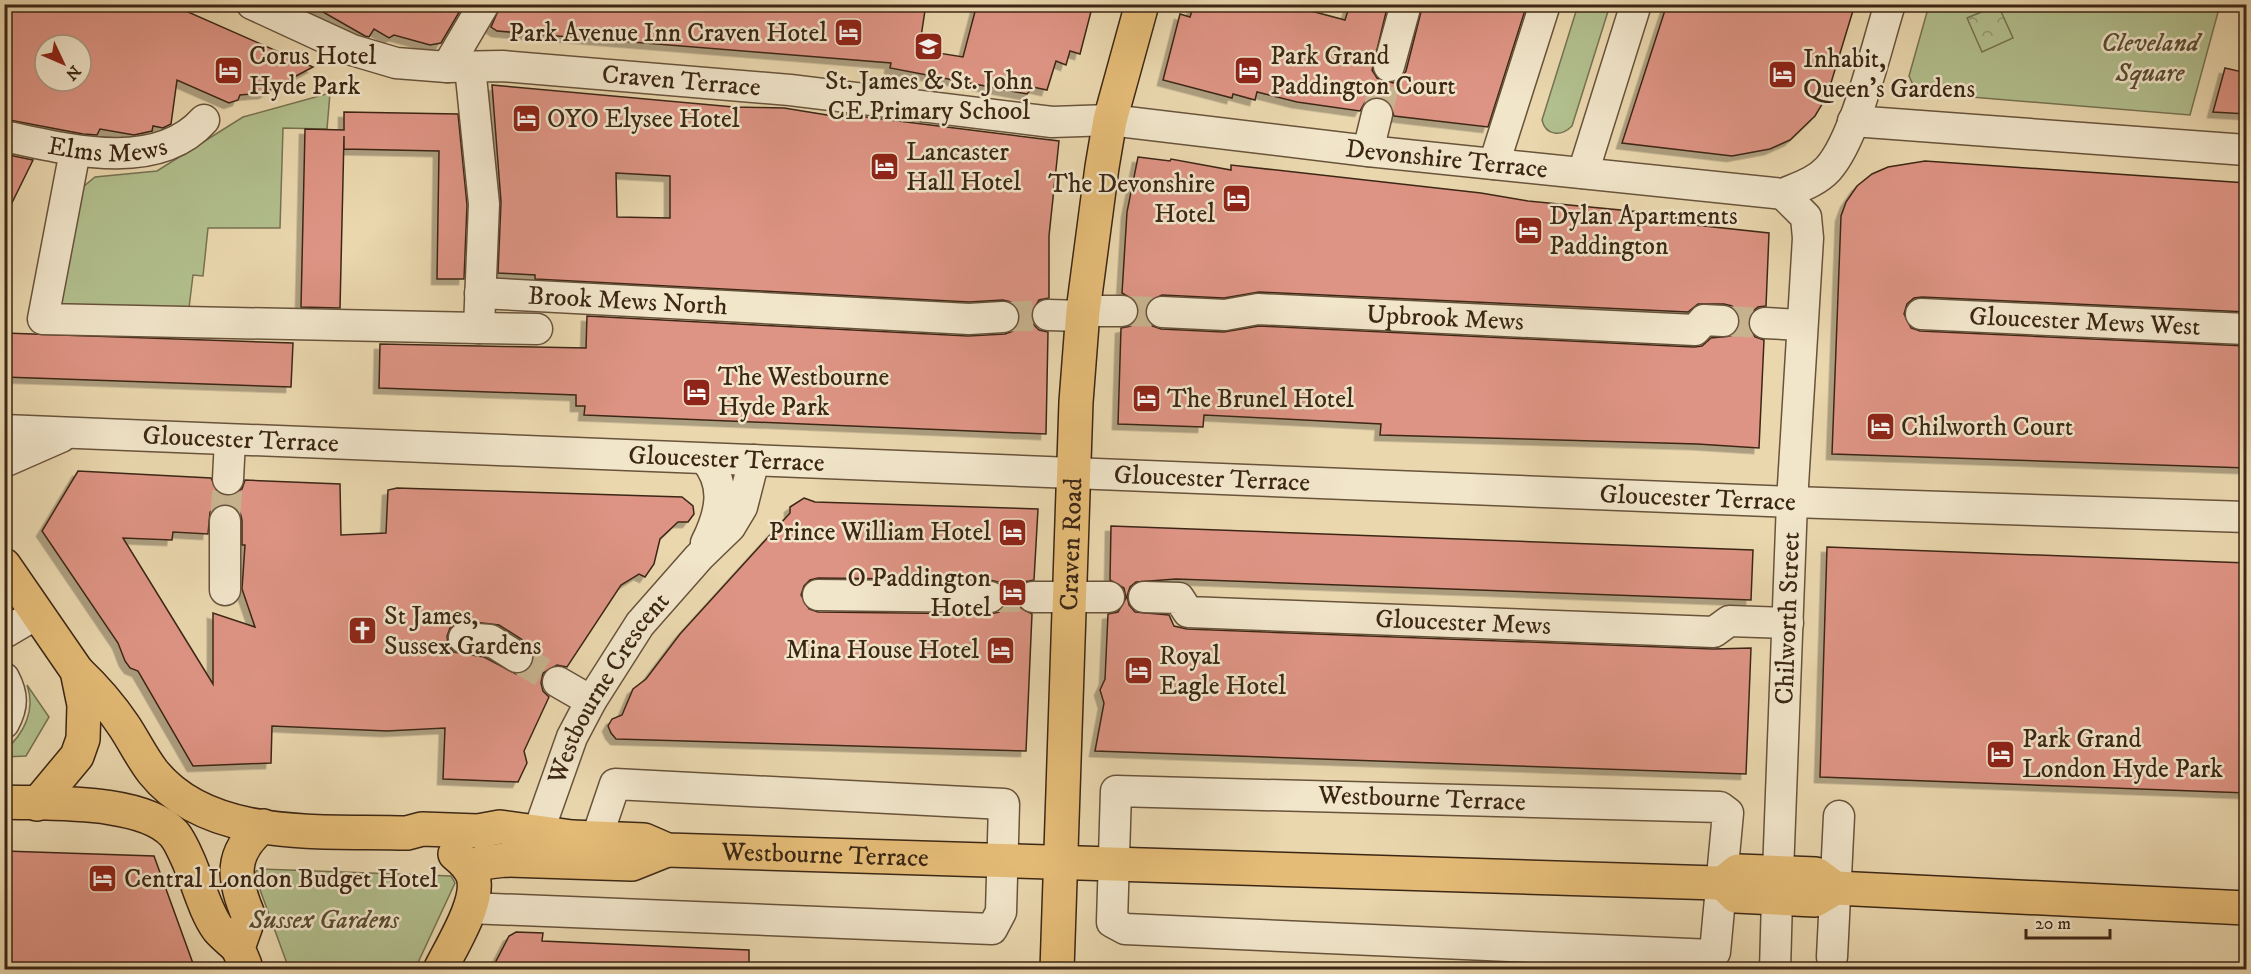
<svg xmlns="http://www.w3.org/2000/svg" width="2251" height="974" font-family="'IM FELL DW Pica',serif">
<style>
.green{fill:#b2bf8e;stroke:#777352;stroke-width:1.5}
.park{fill:url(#park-crowns);stroke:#777352;stroke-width:1.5}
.building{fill:#de9484;stroke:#3c2715;stroke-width:1.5;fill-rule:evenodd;filter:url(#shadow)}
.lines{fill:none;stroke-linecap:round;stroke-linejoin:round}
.minor-tunnel{stroke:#c7b48f;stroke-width:30;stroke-dasharray:30 15;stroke-linecap:butt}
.minor-casing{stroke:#68533b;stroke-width:33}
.major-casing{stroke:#3c2715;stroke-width:36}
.minor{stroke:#f1e5ca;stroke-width:30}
.major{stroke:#e5bc77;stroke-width:33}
.labels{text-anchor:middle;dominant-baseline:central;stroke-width:5;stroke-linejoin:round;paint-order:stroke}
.poi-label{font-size:26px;fill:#3c2715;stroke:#f1e5ca;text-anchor:start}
.park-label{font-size:26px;font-style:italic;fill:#5a4d33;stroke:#f1e5ca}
.street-label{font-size:26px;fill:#3c2715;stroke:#f1e5ca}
</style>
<defs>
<pattern id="park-crowns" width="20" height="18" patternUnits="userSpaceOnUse" patternTransform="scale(1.5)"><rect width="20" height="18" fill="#b2bf8e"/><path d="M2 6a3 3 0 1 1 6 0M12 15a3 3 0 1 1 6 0" fill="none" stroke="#929b73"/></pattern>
<filter id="shadow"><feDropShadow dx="-5.5" dy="5.5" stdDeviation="0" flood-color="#0004"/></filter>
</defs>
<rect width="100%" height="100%" fill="#ead7ae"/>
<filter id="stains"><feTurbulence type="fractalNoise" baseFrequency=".00333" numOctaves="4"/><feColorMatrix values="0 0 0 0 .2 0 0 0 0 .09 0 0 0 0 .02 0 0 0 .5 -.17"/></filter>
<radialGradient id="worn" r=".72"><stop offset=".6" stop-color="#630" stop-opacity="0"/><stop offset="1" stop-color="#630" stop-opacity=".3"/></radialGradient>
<g class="green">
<path d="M1578,5h32l-38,121c-11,11 -26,10 -30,-6z"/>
<path d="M1929,5h291l-30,110 -267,-22 -9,-6 -5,-11z"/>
<path d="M330,93l-3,36 -44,-1 -3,100h-72l-5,48 -10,-1 -4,33 -132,-4 20,-112 18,-15 62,-6 86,-54z"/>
<path d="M27,685l22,32 -23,39 -21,1v-7c19,-16 31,-40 22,-65z"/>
<path d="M261,869l190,7 4,7 -40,86h-126l-34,-93 1,-5z"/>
</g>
<path class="park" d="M1998,5l15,33 -31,14 -15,-34z"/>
<g class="building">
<path d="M4,4h166l143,63 -49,26 -24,2 -2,5 -9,3 -52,-23 -6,44 -8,4 -10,-2 -1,5 -18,4 -34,-6 -3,6 -14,-1 -79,-15zM45,45h36v36h-36z"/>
<path d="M309,4h155l-23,39 -11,2 -36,-10 -5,3 -15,-9 -5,8 -4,-1z"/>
<path d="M501,4h425l-7,46 44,7 14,-53h116l-13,50 -10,-3 -4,14 -10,-4 -9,29 -14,-3 -6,7 -137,-26 1,-5 -394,-32 -6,-4z"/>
<path d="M1194,4h19l22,6 1,-6h49l60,16 5,-16h38l-16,66 5,8 16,5 8,-4 5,-8 17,-67h104l-39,123 -94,-11 -5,-14 -9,-5 -15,5 -5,9 -63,-9 -40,-10 -2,8 -22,-6 -1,4 -69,-18 17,-66 10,3z"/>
<path d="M1667,4h188l-28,92 -12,20 -25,24 -20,9 -38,7 -110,-13z"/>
<path d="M2225,68l22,5v41l-34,-2z"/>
<path d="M492,85l242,22 50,1 62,10v-3l20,2 193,24 -10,95v62l-10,2 -8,14 2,10 6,6 9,2 -2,102 -462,-19 1,-9h-9v-11l-197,-7 1,-44 206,4 1,-32 381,20 37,-2 8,-3 6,-7 -1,-16 -7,-6 -8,-2 -34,2 -434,-23v-4l-37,-2 3,-71zM616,173l54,3v42l-53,-1z"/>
<path d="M344,112l114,2 9,91 -3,74h-27l2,-128 -95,-2v-13l-4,172 -39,-1 4,-178 39,1z"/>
<path d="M4,154l29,6 -29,59z"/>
<path d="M1138,157l32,4 1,-2 60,11v-5l250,28 47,8 123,12 -1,5h36v6l83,9 -3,73 -8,1 -7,6 -3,10 7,14 9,3 -5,108 -62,-4 -317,-9 1,-11 -177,-9 -1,12 -85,-3 3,-96 10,-2 8,-14 -2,-10 -15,-9 5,-81zM1259,292l429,20 10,-8h26l8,2 6,7 2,9 -9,14 -20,2 -9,8 -8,1 -435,-21 -35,6 -63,-3 -9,-3 -7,-14 3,-10 14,-7 62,3z"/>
<path d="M1925,161l322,22v129l-325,-15 -8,1 -7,6 -3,10 7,14 9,3 327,15v122l-415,-14 9,-238 5,-14 11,-16 15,-12 16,-7z"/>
<path d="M4,333l289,10 -2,44 -287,-10z"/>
<path d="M78,471l133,7 7,15 10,3 14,-7 3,-9 95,4 1,51 45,-2 2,-43 9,-2 285,9 11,9 1,8 -6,8h-10l-18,17 -6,25 -9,13 -6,-3 -18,11 -54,82 -10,-2 -14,8 -2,10 2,8 6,6 -25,54 3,12 -9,19 -75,-3 2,-51 -58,3 -115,-5 -1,37 -78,3 -55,-95 -8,-3 -5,-7 -7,-18 -76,-112zM226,504l14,8 2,8v25h3l-3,44 13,38 -42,-14v71l-90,-146 49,2 1,-8 35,2 2,-22 7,-6zM465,621l34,4 27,17 6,6 2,9 -3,10 -7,5 -8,2 -32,-17 -30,-5 -6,-7 -1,-9 3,-8z"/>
<path d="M804,498l11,4 223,7 -4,71 -10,2 -8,14 2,10 14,8 -6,137 -410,-12 -5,-6 -3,-7 4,-7 10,-4 11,-26 13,-10 34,-45 110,-121v-6zM818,578l172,2 8,2 7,6 2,10 -8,14 -9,2 -172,-2 -9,-3 -8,-14 3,-9 6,-6z"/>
<path d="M1111,526l642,24 -2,50 -575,-21 -40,3 -6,5 -3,9 2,9 6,7 34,3 5,11 13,3 526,20 38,-1 -5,126 -651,-23 9,-48 -4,-13 5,-11 3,-65 10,-2 8,-14 -2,-10 -14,-8z"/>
<path d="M1827,547l420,16v230l-427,-16z"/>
<path d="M4,851l150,5 41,113h-191z"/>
<path d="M516,932l27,1 -1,8 207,9v19h-257l17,-33z"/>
</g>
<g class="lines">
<g class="minor-tunnel">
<path d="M1377,114l12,-48"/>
<path d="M1122,311l40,1"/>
<path d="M1003,317l45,-2"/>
<path d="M1723,321l42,2"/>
<path d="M225,521l3,-42"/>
<path d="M990,597h43"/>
<path d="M517,657l41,25"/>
</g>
<defs>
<g id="minor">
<path id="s1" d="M252,4l100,46 44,13 51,4 55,-1 288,24 262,32 58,-2 258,31 415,43c16,-7 33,-12 45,-25 28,-31 48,-121 62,-165"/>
<path d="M1389,66l17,-62"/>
<path d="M447,67l37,-63"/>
<path d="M1853,121l393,29"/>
<path id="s2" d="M4,136c61,13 152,38 200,-16"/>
<path d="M75,151l-32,168 436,9 5,-124 -14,-137"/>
<path d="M1368,151l9,-37"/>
<path d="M1494,164l51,-160"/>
<path d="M1583,173l53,-169"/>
<path id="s3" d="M480,293l489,26 34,-2"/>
<path d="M1083,311h39"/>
<path id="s4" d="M1162,312l63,3 33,-6 437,21 9,-10 19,1"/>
<path id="s5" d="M1921,314l325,15"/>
<path d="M1048,315l35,1"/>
<path d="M1765,323l37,2"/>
<path d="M479,328l58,1"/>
<path id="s6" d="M4,430l1788,72 454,15"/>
<path d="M705,459c23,26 15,56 1,84"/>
<path d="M4,462l57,-25"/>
<path d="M228,479l2,-39"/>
<path d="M225,590v-69"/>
<path d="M818,595l172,2"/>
<path d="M1033,597h76"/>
<path id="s7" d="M1144,597l35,1 9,14 526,20 15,-11 59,2"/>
<path d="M4,633l34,-20"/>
<path d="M464,638l26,2 27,17"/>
<path d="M4,678c9,17 9,28 0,45"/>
<path d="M558,682l33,19"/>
<path d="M1116,791l604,16 8,6 -13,139 -3,3 -587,-26 -13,-7z"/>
<path id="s8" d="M538,833l34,-96 19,-36 49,-77 59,-67 31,-30 12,-20 12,-47"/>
<path id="s9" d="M1778,873l14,-371 16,-264 -2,-21 -23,-23"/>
<path d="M469,908l523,21 9,-17 3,-108 -389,-20 -18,53"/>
<path d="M1832,957l7,-141"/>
<path d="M1775,970l2,-71"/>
</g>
<g id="major">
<path d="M4,565l73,106 7,34 -1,34 -6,17 -40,48"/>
<path id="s10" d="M77,671c18,17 33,34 47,55 10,15 18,32 29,46 57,71 172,58 254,61l15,-4 56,2 22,-4 72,10 72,3 23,10 1050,33h6l15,-12 78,3 19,14 411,20"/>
<path d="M4,802c44,2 139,-3 170,32 6,7 11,19 15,28 9,21 16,49 29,67 6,7 14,13 20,19"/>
<path d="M469,868l11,-5 25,-3 127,4 35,-14"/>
<path d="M1723,883l13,13 79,4 20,-12"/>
<path d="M245,965l-7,-17 11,-31c-16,-37 -20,-64 14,-91"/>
<path d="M440,970c11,-23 41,-69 33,-94 -3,-10 -11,-16 -18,-22"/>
<path id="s11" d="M1057,970l19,-568 7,-91 19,-144 8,-47 32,-116"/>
</g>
</defs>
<use href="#minor" class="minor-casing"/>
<use href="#major" class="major-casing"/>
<use href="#minor" class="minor"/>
<use href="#major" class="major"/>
</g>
<defs>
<symbol id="hotel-square" viewBox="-11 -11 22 22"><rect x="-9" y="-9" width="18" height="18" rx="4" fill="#8f2418" stroke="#f1e5ca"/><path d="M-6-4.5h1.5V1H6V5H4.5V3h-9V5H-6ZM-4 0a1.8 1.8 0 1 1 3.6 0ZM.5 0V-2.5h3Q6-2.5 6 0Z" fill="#fff"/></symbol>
<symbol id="school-square" viewBox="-11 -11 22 22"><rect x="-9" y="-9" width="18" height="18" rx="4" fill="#8f2418" stroke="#f1e5ca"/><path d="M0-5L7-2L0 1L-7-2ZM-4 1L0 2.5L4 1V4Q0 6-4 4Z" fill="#fff"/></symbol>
<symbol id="church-square" viewBox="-11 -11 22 22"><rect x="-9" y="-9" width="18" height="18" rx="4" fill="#8f2418" stroke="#f1e5ca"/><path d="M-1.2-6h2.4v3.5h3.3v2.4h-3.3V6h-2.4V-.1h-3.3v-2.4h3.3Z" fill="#fff"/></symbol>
</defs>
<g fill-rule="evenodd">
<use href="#hotel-square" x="832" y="16" width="33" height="33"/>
<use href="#school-square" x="912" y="30" width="33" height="33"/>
<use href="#hotel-square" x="212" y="54" width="33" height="33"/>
<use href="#hotel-square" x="1232" y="54" width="33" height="33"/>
<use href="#hotel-square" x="1766" y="58" width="33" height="33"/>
<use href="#hotel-square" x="510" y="102" width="33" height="33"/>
<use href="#hotel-square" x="868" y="150" width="33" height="33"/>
<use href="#hotel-square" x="1220" y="182" width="33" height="33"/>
<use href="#hotel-square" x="1512" y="214" width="33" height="33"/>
<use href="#hotel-square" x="680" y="376" width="33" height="33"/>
<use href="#hotel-square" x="1130" y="382" width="33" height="33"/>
<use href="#hotel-square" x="1864" y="410" width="33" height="33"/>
<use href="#hotel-square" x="996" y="516" width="33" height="33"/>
<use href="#hotel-square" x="996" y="576" width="33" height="33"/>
<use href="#church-square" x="346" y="614" width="33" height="33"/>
<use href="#hotel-square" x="984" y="634" width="33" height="33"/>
<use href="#hotel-square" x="1122" y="654" width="33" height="33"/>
<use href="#hotel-square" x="1984" y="738" width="33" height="33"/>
<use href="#hotel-square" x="86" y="862" width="33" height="33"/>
</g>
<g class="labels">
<g class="poi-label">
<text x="827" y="33" text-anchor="end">Park Avenue Inn Craven Hotel</text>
<text x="249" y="56">Corus Hotel<tspan x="249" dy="30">Hyde Park</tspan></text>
<text x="1270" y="56">Park Grand<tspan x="1270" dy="30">Paddington Court</tspan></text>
<text x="1803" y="59">Inhabit,<tspan x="1803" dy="30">Queen's Gardens</tspan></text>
<text x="929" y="81" text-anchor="middle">St. James &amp; St. John<tspan x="929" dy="30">CE Primary School</tspan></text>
<text x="547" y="119">OYO Elysee Hotel</text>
<text x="906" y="152">Lancaster<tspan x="906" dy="30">Hall Hotel</tspan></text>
<text x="1215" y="184" text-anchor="end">The Devonshire<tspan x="1215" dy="30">Hotel</tspan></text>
<text x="1549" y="216">Dylan Apartments<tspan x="1549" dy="30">Paddington</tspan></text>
<text x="718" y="377">The Westbourne<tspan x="718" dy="30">Hyde Park</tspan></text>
<text x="1167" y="399">The Brunel Hotel</text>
<text x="1901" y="427">Chilworth Court</text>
<text x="991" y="532" text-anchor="end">Prince William Hotel</text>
<text x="991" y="578" text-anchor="end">O Paddington<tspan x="991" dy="30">Hotel</tspan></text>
<text x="384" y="616">St James,<tspan x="384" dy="30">Sussex Gardens</tspan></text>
<text x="979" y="650" text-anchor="end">Mina House Hotel</text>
<text x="1159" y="656">Royal<tspan x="1159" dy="30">Eagle Hotel</tspan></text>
<text x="2022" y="739">Park Grand<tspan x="2022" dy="30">London Hyde Park</tspan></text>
<text x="124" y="879">Central London Budget Hotel</text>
</g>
<g class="park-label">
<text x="2150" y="43">Cleveland<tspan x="2150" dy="30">Square</tspan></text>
<text x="324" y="920">Sussex Gardens</text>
</g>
<g class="street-label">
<text stroke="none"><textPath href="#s1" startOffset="442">Craven Terrace</textPath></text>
<text stroke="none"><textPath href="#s2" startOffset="105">Elms Mews</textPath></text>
<text stroke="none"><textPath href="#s1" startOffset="1212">Devonshire Terrace</textPath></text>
<text stroke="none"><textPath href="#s3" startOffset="148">Brook Mews North</textPath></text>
<text stroke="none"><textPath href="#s4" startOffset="284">Upbrook Mews</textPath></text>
<text stroke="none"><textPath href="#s5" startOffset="164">Gloucester Mews West</textPath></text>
<text stroke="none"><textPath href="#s6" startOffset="237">Gloucester Terrace</textPath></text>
<text stroke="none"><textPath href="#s6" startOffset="723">Gloucester Terrace</textPath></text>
<text stroke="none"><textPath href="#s6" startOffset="1209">Gloucester Terrace</textPath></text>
<text stroke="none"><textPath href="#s6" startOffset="1695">Gloucester Terrace</textPath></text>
<text stroke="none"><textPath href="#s11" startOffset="426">Craven Road</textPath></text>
<text stroke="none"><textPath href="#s9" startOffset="255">Chilworth Street</textPath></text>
<text stroke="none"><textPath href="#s7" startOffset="327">Gloucester Mews</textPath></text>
<text stroke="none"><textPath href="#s8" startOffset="162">Westbourne Crescent</textPath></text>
<text transform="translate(1422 799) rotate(2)">Westbourne Terrace</text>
<text stroke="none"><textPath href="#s10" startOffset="819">Westbourne Terrace</textPath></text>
</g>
</g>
<rect width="2251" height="974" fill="none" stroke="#ead7ae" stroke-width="24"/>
<rect x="6" y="6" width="2239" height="962" fill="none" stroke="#3c2715" stroke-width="3"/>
<rect x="12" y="12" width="2227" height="950" fill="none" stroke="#3c2715" stroke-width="1.5"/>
<g transform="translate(63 63) rotate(134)"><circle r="28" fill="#f1e5ca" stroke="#a99982" stroke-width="1.5"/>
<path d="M0-4.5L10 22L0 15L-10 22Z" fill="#8f2418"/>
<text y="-9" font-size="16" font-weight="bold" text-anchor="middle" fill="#3c2715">N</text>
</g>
<path d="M2026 929v9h84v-9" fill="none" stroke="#3c2715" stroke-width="3"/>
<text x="2035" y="929" font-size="18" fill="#3c2715" stroke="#f1e5ca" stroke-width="4.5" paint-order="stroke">20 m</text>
<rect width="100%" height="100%" filter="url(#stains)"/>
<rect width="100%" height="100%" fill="url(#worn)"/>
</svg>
